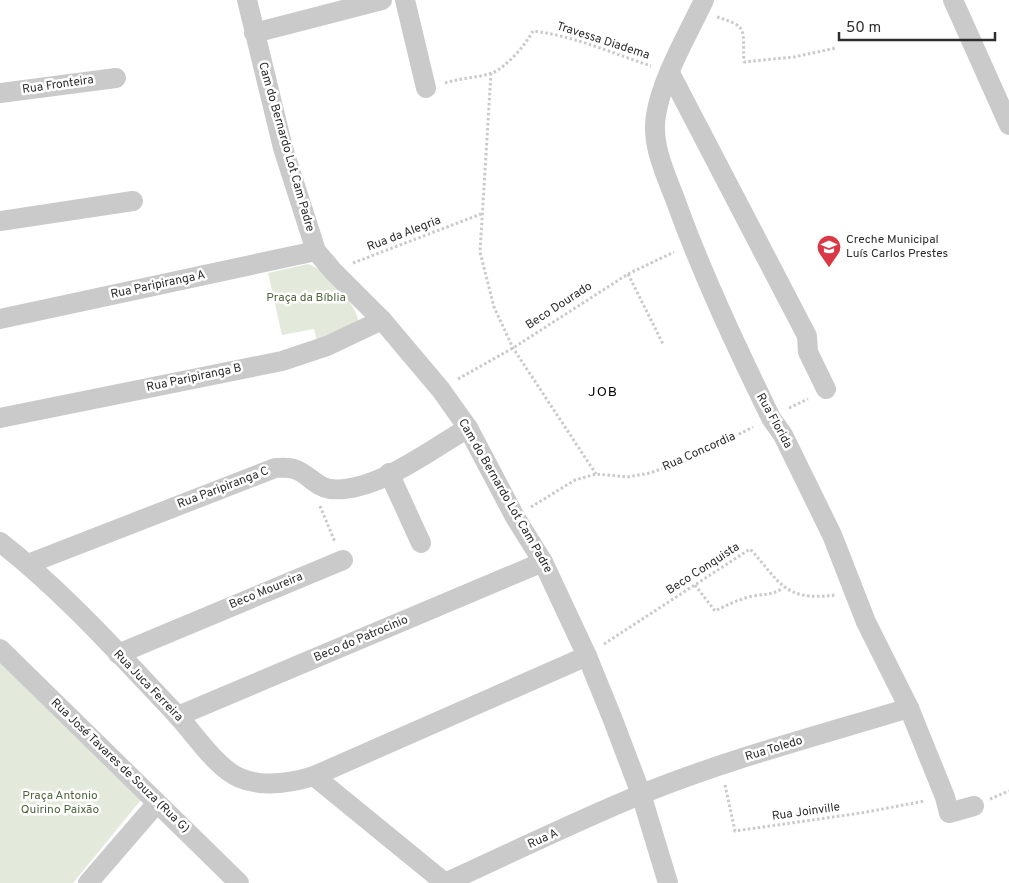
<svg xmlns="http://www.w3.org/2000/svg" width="1009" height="883" font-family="Overpass,sans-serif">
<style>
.green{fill:#e3eadb}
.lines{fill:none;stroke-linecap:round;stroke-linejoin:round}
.path{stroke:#cacaca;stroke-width:3;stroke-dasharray:2.5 2.5;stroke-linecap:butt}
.minor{stroke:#cacaca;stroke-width:20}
.labels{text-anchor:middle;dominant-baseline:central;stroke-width:5;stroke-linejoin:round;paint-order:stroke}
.street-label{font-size:12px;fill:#2d2d2d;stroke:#fff}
.poi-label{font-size:12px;fill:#2d2d2d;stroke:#fff;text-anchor:start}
.park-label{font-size:12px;fill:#50653d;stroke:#fff}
.neighbourhood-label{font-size:14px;letter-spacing:1px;fill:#000;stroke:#fff}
</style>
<rect width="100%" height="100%" fill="#fff"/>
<g class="green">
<path d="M308,264c18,5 50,41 51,60l-41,21 -4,-16 -32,6 -14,-62z"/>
<path d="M0,661l141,139 -68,83h-73z"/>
</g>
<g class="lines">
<g class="path">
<path d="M717,17c33,10 25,13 27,45l50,-5 42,-9"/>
<path d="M491,73l-11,179 14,55 19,41 83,126"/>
<path d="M445,83c15,-5 32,-5 47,-10 15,-6 34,-29 41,-42 41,5 79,22 118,35"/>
<path d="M353,263l128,-49"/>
<path d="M628,274l35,70"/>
<path d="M458,379l55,-31 115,-74 46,-22"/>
<path d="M789,408l19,-9"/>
<path d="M320,506l15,36"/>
<path d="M531,507l44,-27 21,-6 31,3 23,-4 44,-16 59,-30"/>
<path d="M695,585l20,26c12,-6 24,-12 38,-15 11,-2 20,-1 30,-8"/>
<path d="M604,644l146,-95c30,32 33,53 85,46"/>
<path d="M725,785l10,46 126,-18 64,-12"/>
<path d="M990,799l19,-8"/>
</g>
<g class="minor">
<path d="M247,0l36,148 33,103 17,20 49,49 59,70 27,38 47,89 28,45 44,94 26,64 28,74 27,89"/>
<path d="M405,0l21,88"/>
<path d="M704,0c-16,34 -42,78 -48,115 -5,29 9,58 19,84 27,75 61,147 96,219l12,17 49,100 34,87 43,86 36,89 4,16 25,-7"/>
<path d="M953,0l56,125"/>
<path d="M254,33l128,-33"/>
<path d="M670,73l137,263 1,16 18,37"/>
<path d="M0,93l116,-15"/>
<path d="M0,221l133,-20"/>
<path d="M0,319l316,-68"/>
<path d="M0,418l282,-57 45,-15 55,-26"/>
<path d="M389,473l32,70"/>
<path d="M0,542c64,50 120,113 176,172 18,19 40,54 64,64 24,10 51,5 74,-2l273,-120"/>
<path d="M28,564l247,-96c6,0 13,-1 19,1 14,4 21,18 36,20 44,5 100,-39 138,-61"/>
<path d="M0,649l239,234"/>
<path d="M118,654l225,-94"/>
<path d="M178,716l365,-154"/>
<path d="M314,776l131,107c66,-30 131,-62 197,-89 86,-35 178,-59 267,-86"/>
<path d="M88,883l69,-80"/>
</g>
</g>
<defs>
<symbol id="school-pin" viewBox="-11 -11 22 30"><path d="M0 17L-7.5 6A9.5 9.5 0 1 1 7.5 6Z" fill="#da3845" stroke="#fff"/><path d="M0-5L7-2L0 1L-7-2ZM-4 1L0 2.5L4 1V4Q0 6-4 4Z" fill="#fff"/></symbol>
</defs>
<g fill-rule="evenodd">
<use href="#school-pin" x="815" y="233" width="28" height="38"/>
</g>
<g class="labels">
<g class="street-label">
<text transform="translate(603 41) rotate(18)">Travessa Diadema</text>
<text transform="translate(58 85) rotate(-8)">Rua Fronteira</text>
<text transform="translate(286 147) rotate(74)">Cam do Bernardo Lot Cam Padre</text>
<text transform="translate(404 234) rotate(-21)">Rua da Alegria</text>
<text transform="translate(158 285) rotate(-12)">Rua Paripiranga A</text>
<text transform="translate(559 306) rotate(-33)">Beco Dourado</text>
<text transform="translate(194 378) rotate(-12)">Rua Paripiranga B</text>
<text transform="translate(774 421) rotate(61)">Rua Florida</text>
<text transform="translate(699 452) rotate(-24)">Rua Concordia</text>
<text transform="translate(223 488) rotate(-21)">Rua Paripiranga C</text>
<text transform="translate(505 496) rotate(60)">Cam do Bernardo Lot Cam Padre</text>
<text transform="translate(703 569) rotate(-33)">Beco Conquista</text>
<text transform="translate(266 591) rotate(-22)">Beco Moureira</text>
<text transform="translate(361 639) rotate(-23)">Beco do Patrocinio</text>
<text transform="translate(148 686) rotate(46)">Rua Juca Ferreira</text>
<text transform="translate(774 749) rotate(-17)">Rua Toledo</text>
<text transform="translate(120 766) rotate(44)">Rua José Tavares de Souza (Rua G)</text>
<text transform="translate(806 812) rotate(-8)">Rua Joinville</text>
<text transform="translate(543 839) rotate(-24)">Rua A</text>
</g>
<g class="poi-label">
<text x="846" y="240">Creche Municipal<tspan x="846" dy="14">Luís Carlos Prestes</tspan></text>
</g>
<g class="park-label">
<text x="306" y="298">Praça da Bíblia</text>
<text x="60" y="796">Praça Antonio<tspan x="60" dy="14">Quirino Paixão</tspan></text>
</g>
<g class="neighbourhood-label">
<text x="603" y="392">JOB</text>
</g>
</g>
<path d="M839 32v8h156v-8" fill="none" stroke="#2d2d2d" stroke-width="2.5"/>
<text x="846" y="32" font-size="15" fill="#2d2d2d" stroke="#ffffff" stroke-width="4" paint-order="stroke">50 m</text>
</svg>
